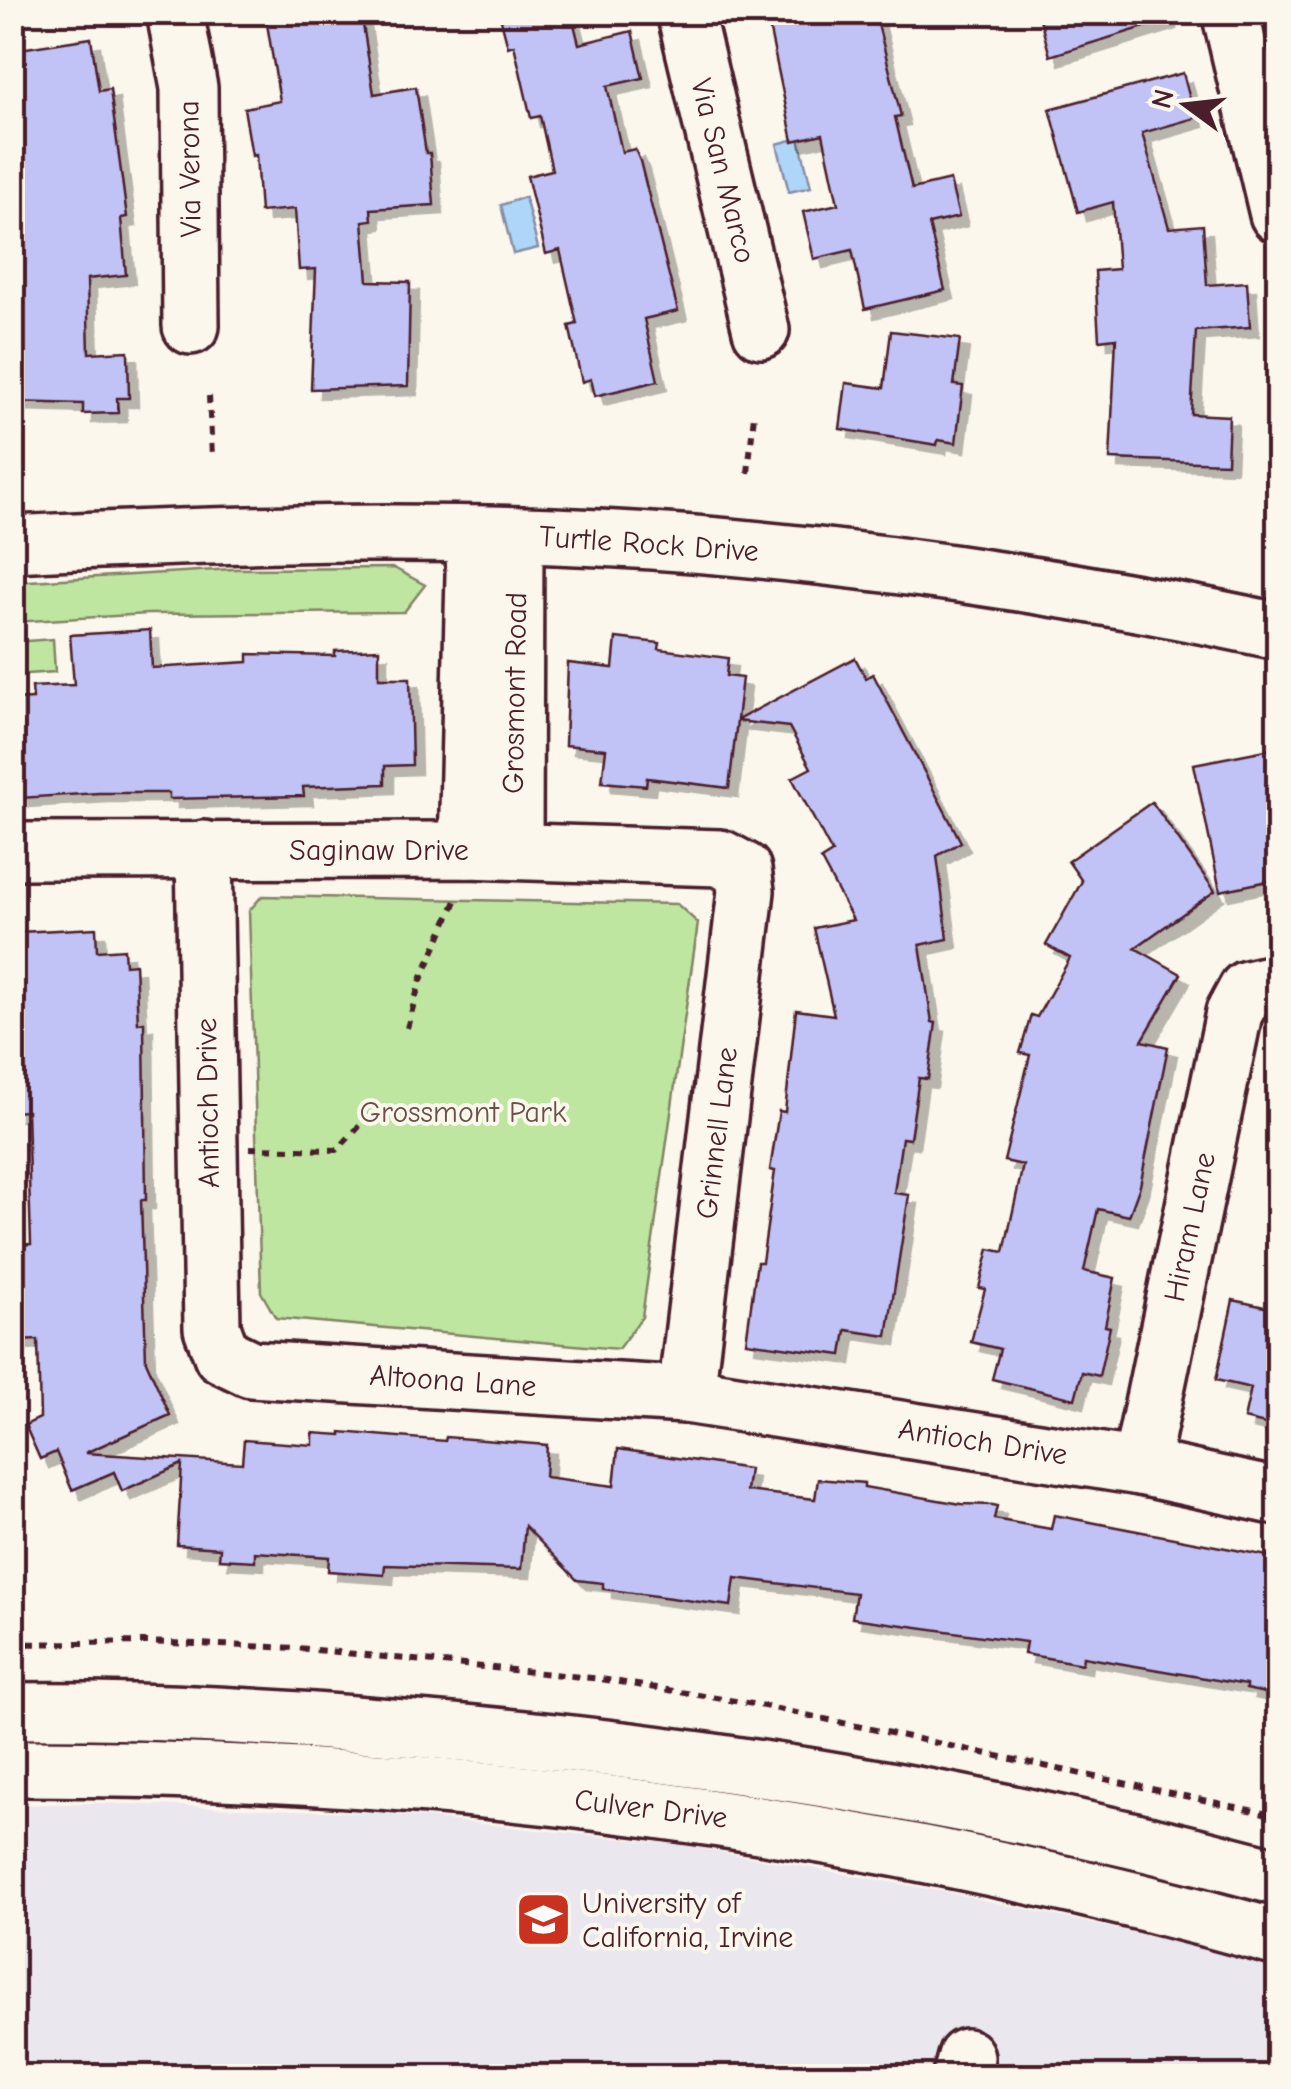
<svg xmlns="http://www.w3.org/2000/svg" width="1291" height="2089" font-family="'Comic Neue',sans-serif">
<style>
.built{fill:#eae7ef}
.green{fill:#bee6a1;stroke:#848266;stroke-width:2.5}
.water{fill:#add6f8;stroke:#858da6;stroke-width:2.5}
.building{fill:#c1c3f6;stroke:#4a1f2b;stroke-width:2.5;filter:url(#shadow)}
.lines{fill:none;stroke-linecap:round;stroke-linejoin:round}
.minor-casing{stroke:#4a1f2b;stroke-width:62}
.major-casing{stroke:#4a1f2b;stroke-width:62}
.path{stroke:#4a1f2b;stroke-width:6;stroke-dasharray:8 8;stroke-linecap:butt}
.minor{stroke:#fbf7ec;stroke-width:55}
.major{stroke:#fbf7ec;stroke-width:55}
.labels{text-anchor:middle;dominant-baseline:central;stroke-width:8;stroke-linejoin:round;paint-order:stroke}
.street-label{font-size:30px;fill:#4a1f2b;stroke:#fbf7ec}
.park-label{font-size:30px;fill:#675148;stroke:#fbf7ec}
.poi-label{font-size:30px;fill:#4a1f2b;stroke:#fbf7ec;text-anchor:start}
</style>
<defs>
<filter id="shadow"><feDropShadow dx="9" dy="9" stdDeviation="0" flood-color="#0004"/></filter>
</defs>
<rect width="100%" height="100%" fill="#fbf7ec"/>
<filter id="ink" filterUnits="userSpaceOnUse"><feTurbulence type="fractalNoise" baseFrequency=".01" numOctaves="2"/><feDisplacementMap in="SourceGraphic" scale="20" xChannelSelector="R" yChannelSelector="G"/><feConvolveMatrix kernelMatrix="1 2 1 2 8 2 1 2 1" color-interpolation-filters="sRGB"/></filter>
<g filter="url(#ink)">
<path class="built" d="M98,1803l282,10 302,32 275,49 235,52 86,25v105h-1265l-1,-271z"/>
<g class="green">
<path d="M394,568l31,17 -21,27 -256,2 -135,8v-40l220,-13z"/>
<path d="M53,639l2,33 -42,3v-33z"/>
<path d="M262,896l415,8 21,19 -56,394 -24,32 -342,-31 -15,-26 -12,-381z"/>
</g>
<g class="water">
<path d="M799,138l12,49 -22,5 -12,-48z"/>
<path d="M525,197l13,51 -25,6 -12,-49z"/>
</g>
<g class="building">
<path d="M265,12h96l13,82 42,-7 10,66h4l4,52 -63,4 1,11 -9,1 5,60 42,1 -2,104 -97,3 5,-120 -17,1 -4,-61 -35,3 -4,-57 -4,1 -8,-48 36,-7z"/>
<path d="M499,12h72l8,32 53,-13 11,47 -36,8 15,66 13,-3 5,12 38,150 -34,8 14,62 -63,15 -4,-17 -9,3 -13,-56 8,-2 -17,-74 -14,4 -19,-78 25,-6 -12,-54 -9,2 -17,-73 -6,2z"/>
<path d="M766,12h109l26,104 -6,1 17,72 38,-9 9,37 -30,7 16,66 -80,19 -13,-59 -38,9 -11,-47 35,-8 -15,-70 -30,7z"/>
<path d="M1038,12h128l1,8 -117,36z"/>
<path d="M91,38l8,53 11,-2 17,128 -6,1 5,57 -39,4 2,74 39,-2 1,47h-12l1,15 -35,1v-10l-71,-2 1,-352z"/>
<path d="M1183,73l12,45 -53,15 27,95 34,-3 4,60 40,-3 3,45 -54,4 -5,83 38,2 -2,47 -117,-4 6,-121 -17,2 -4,-69 23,-2 -5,-67 -35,10 -28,-103z"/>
<path d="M891,331l69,8 -6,46 9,1 -7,57 -18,-3 -1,5 -97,-16 6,-46 38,5z"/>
<path d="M150,630l2,38 96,-6v-8l87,2v-5l44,-2v29h31l2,87 -27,1v18l-82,3 1,9 -135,3v-6h-70l-79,5 -2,-38 -6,1v-61l21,-1 -1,-12 42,-2 -4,-50z"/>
<path d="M616,638l44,5 -1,6 69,9 -2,18 16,2 -5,42 118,-62 11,20 7,-4 88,168 -24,14 11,83 -28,6 12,77 4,1 -8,56 -9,-1 -9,61 -8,-1 -8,55 15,2 -22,141 -41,-6 -4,25 -96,-13 11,-80h5l13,-91 -5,-1 9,-59 6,1 11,-102 38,5 -20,-87 39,-8 -32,-60 11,-7 -40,-75 19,-10 -22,-41 -52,-6 -8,67 -82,-10 -1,8 -44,-4 4,-33 -41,-4 3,-82 45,5z"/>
<path d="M1271,749l7,36v94l-58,12 -26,-127z"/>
<path d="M1152,802l63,89 -80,57 46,26 -39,67 26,6 -28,139 -11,30 -31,-7 -14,62 31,7 -10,48 5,1 -11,49 -17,-4 -7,27 -83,-20 8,-30 -29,-7 14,-53 -6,-1 10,-39 15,3 19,-87 -19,-4 26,-106 -10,-2 11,-38 6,2 33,-59 -24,-13 36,-64 -14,-20z"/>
<path d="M96,928l1,23 27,-2 1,16 10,-1 3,59 6,-1 2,178h-5l5,161 24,54 -85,38 157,10 2,-23 69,5v-12l28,2v-3l104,9 1,-4 101,8 -2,32 69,9 4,-37 131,20 -3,22 69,8 3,-20 46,4v4l97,17 32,1 4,1 -3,13 57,10 3,-14 224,43v138l-32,-7v-4l-163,-28 -1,7 -58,-10 2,-12 -174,-24 4,-25 -121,-15 -4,28 -128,-17v-6l-26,-3 -52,-54 -4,43 -136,-4 -1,10 -56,-4 1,-14 -74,-5v9l-36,-2 1,-11 -43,-3 5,-81 -60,27 -8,-19 -42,18 -16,-38 -16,7 -15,-34 15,-7 -2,-78 -22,1 -4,-96 19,-1 -4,-133 -15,1v-143h8l-1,-37z"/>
<path d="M1233,1300l45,10v117l-34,-8 7,-31 -35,-8z"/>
</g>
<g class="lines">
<defs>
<g id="minor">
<path d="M175,12l14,76 2,238"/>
<path d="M685,12l76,318"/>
<path d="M1230,12l48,202"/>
<path d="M12,544c227,-11 456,-18 682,0 197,16 392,46 584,87"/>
<path d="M204,849l8,479 10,27 29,14 435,26 454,72 138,30"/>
<path d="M467,850l8,-314"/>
<path d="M12,851l455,-1 253,8 23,12 3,21 -60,504"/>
<path d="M514,851l1,-316"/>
<path d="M1140,1467l94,-454 13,-24 31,-7"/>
<path d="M961,2076l5,-19"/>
</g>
<g id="major">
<path d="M12,1711c140,-2 278,7 417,19 287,24 571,72 849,147"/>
<path d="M12,1768c431,-1 852,54 1266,170"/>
</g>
</defs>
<use href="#minor" class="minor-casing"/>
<use href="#major" class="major-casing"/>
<g class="path">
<path d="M209,396l3,60"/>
<path d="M748,473l6,-59"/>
<path d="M407,1028l13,-46 39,-88"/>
<path d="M250,1148l87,2 35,-37"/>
<path d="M12,1644l133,-2 152,6 304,31 158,26 519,111"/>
</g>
<use href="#minor" class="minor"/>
<use href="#major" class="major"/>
</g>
</g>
<defs>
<symbol id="university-square" viewBox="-11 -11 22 22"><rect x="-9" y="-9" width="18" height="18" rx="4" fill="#c8321e" stroke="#fbf7ec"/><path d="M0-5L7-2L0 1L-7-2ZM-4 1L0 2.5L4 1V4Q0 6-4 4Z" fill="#fff"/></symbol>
</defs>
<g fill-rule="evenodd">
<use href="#university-square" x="512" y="1888" width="63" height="63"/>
</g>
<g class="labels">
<g class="street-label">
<text transform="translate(190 169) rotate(-91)">Via Verona</text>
<text transform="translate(723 171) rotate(76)">Via San Marco</text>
<text transform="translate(649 544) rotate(4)">Turtle Rock Drive</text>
<text transform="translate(515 693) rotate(-89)">Grosmont Road</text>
<text x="379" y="850">Saginaw Drive</text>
<text transform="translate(208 1103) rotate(-91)">Antioch Drive</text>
<text transform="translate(717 1133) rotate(-83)">Grinnell Lane</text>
<text transform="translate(1190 1227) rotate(-78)">Hiram Lane</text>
<text transform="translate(453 1381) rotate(4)">Altoona Lane</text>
<text transform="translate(983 1442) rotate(9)">Antioch Drive</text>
<text transform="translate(651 1809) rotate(7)">Culver Drive</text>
</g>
<g class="park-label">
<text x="463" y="1112">Grossmont Park</text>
</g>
<g class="poi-label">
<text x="582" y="1903">University of<tspan x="582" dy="34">California, Irvine</tspan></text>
</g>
</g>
<rect width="1291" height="2089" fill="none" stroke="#fbf7ec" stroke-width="50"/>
<rect x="25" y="25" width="1241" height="2039" fill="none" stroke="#4a1f2b" stroke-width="4" filter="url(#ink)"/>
<g transform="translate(1186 105) rotate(285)" stroke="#fbf7ec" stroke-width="8" paint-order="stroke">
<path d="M0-8L18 38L0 25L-18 38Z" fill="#4a1f2b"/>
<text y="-15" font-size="28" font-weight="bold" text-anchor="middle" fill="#4a1f2b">N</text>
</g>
</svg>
